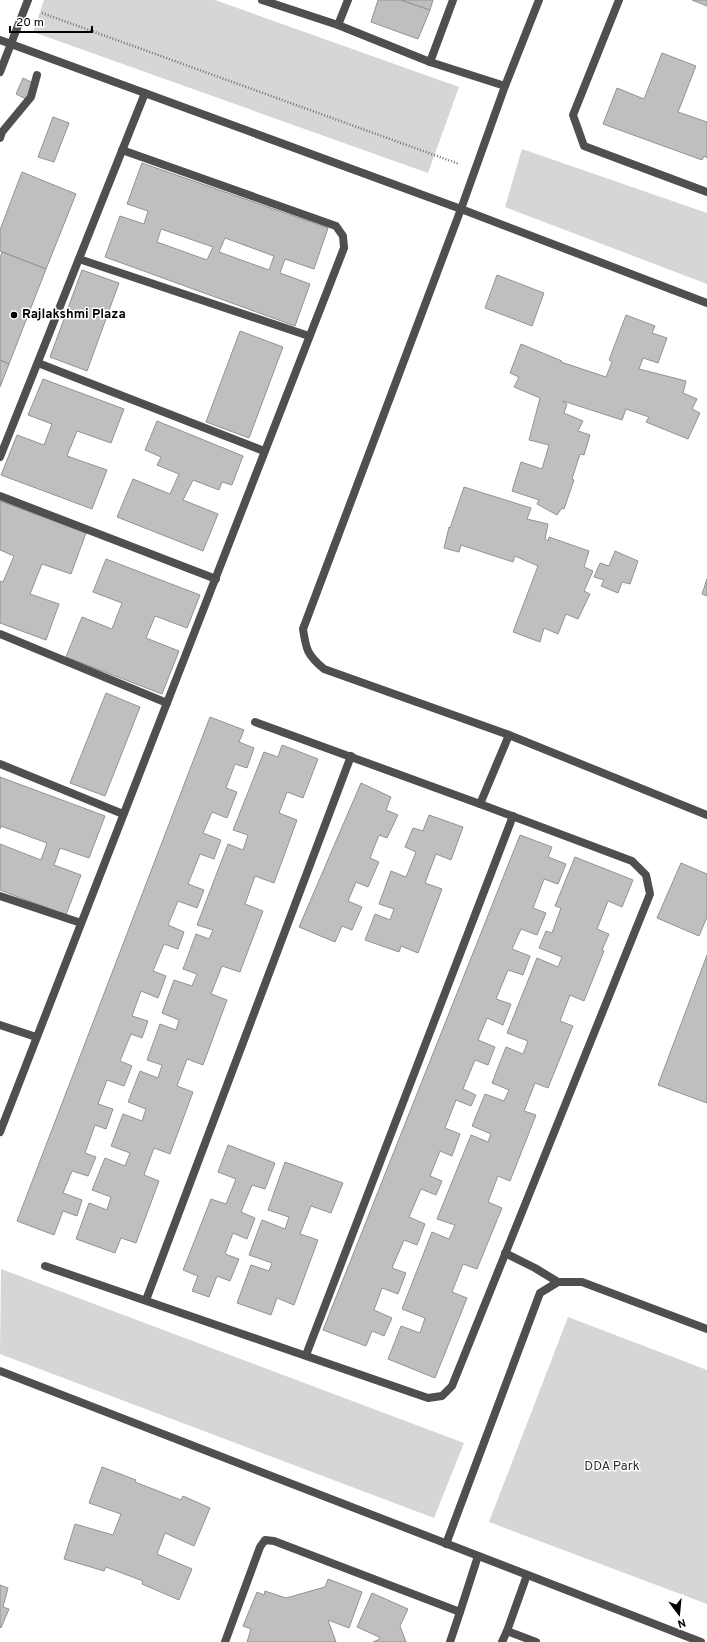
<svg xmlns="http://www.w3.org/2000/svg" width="707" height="1642" font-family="Overpass,sans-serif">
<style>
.green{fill:#d6d6d6}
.building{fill:#bfbfbf;stroke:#939393;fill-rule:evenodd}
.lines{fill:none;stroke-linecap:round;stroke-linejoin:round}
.path{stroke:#717171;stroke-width:2.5;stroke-dasharray:1 2;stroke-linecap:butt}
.service{stroke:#4f4f4f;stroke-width:8}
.minor{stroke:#4f4f4f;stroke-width:8}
.poi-dot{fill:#000;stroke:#fff;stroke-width:1.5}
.labels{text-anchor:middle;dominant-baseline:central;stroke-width:3;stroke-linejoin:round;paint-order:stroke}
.poi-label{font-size:13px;font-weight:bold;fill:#000;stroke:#fff;text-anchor:start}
.park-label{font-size:13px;fill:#2d2d2d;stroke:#fff}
</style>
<rect width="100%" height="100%" fill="#fff"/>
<g class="green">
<path d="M44,0h171l244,87 -31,86 -395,-141z"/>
<path d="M522,149l185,64v71l-202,-77z"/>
<path d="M1,1269l463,174 -30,75 -434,-164z"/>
<path d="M568,1317l139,53v234l-218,-82z"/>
</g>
<g class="building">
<path d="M378,0h23l29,10 -12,29 -47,-17z"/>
<path d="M401,0h32l-3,10z"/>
<path d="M692,0h15v6z"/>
<path d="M662,53l34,13 -18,46 29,10v36l-3,-2 -2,4 -99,-36 14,-36 27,11z"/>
<path d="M23,78l10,5 -7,16 -10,-5z"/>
<path d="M53,117l16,6 -15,39 -16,-5z"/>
<path d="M142,163l186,65 -14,41 -29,-10 -5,14 30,11 -15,42 -190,-69 15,-41 24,8 4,-13 -21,-7zM161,229l52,18 -6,13 -50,-18zM225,238l49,18 -5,14 -50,-18z"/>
<path d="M22,172l54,22 -30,75 -46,-18v-21z"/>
<path d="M2,252l44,17 -37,95 -9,-4v-102z"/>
<path d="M82,270l37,13 -32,88 -37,-14z"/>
<path d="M497,275l47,18 -12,33 -47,-18z"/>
<path d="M626,315l29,11 -3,7 15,5 -9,25 -15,-5 -4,11 47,12 -3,12 14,6 -5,10 8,4 -12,26 -42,-17 3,-5 -23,-8 -4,11 -59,-19v1l4,2 -3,9 19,8 -5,10 12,4 -6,20 -4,-1 -8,25 2,1 -10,29 -2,-1 -5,7 -20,-11 2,-4 -27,-9 9,-29 21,7 7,-24 -20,-5 11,-42 -26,-11 5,-10 -9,-4 11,-29 41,17 -1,1 45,15 6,-15 -3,-2z"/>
<path d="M240,331l43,16 -34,91 -43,-16z"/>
<path d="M0,360l9,4 -9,23z"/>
<path d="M43,379l81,30 -13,34 -34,-12 -10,25 40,14 -15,39 -91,-34 16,-40 27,10 8,-21 -24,-9z"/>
<path d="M157,421l86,35 -11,29 -10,-3 -3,8 -26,-10 -10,20 35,14 -15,37 -86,-34 16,-38 37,15 9,-20 -22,-9 4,-8 -16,-7z"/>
<path d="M464,487l67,21 -4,11 21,5 -3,15 3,2 1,-4 40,14 -5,16 9,4 -9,20 6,3 -12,25 -12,-5 -8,20 -14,-6 -4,14 -27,-10 25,-66 -23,-10 -2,6 -52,-17 -2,7 -15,-4 5,-21 1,1z"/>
<path d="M0,501l86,32 -15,41 -29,-10 -12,30 29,10 -13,36 -46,-17v-42l3,1 11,-26 -14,-6z"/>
<path d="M615,551l23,10 -8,23 -8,-2 -4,11 -17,-7 3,-6 -10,-3 6,-14 9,3z"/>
<path d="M106,559l94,36 -13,33 -32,-12 -9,22 33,13 -17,43 -96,-37 16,-40 30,12 10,-26 -29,-11z"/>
<path d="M707,579v17l-5,-2z"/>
<path d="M106,693l34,14 -35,89 -35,-13z"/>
<path d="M210,717l34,13 -5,12 15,6 -7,20 -12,-4 -9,24 11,4 -10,26 -15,-6 -9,21 18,7 -7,19 -14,-5 -12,30 16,6 -7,18 -19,-7 -10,24 16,7 -6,17 -14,-5 -11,27 13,5 -8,22 -17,-7 -9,25 16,5 -6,17 -11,-4 -11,27 12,5 -8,20 -17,-6 -9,24 15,5 -7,20 -11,-4 -10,28 11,4 -8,19 -16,-5 -9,22 19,7 -5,16 -14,-5 -9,24 -37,-14z"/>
<path d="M282,745l36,14 -15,39 -16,-6 -8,21 18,7 -23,63 -19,-7 -10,28 18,7 -23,61 -18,-6 -11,28 16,6 -24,65 -16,-6 -10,27 16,6 -23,62 -16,-6 -10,27 15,6 -23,62 -15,-5 -6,15 -39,-14 13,-36 18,7 4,-13 -19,-7 13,-32 20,8 5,-13 -19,-7 12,-32 19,7 4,-12 -18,-7 12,-31 18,7 4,-13 -15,-5 13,-36 16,6 3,-10 -17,-7 12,-33 18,6 5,-12 -14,-5 13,-35 13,5 4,-9 -16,-5 31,-81 15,6 5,-15 -15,-5 31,-78 14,5z"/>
<path d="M0,777l105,39 -16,42 -29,-10 -6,17 27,10 -15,40 -66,-25v-46l41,16 6,-17 -46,-17 -1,3z"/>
<path d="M361,783l30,14 -5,13 12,5 -11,23 -8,-3 -9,23 9,4 -11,25 -12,-5 -8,19 14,6 -10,23 -10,-4 -7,16 -36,-15z"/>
<path d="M429,815l34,12 -12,33 -15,-6 -11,29 17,6 -24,64 -17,-7 -2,6 -34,-12 10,-26 15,6 4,-11 -15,-5 12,-33 15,6 10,-25 -11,-5 8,-19 10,3z"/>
<path d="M520,835l32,12 -4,10 18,7 -8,20 -14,-5 -11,29 13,5 -9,22 -16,-6 -9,20 18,7 -7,19 -15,-5 -12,29 15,5 -8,21 -16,-7 -9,22 17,7 -7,18 -13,-5 -12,29 13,6 -5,11 -15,-6 -11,28 15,6 -8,22 -12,-5 -10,25 12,5 -6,14 -15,-6 -12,28 16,7 -8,21 -13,-5 -12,28 14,5 -8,21 -16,-6 -8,22 18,8 -8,18 -12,-5 -6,15 -43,-16z"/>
<path d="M575,857l58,23 -11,27 -14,-6 -11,28 12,5 -7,16 2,1 -20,50 -14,-6 -10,26 13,5 -25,62 -13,-5 -11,28 12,4 -26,66 -12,-5 -10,26 14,6 -25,61 -14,-5 -11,28 15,6 -32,80 -47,-19 13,-33 19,7 5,-15 -23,-9 30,-77 17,7 6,-14 -18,-6 34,-84 17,7 3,-8 -19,-8 13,-32 19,7 5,-11 -17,-7 14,-36 17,7 5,-13 -21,-8 30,-75 21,9 4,-10 -23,-9 7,-17 6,2 9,-25 -6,-2z"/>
<path d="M681,863l26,11v43l-8,19 -42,-18z"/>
<path d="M707,955v148l-49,-18z"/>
<path d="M228,1145l47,18 -10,26 -13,-4 -11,27 14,6 -8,21 -14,-6 -8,21 14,5 -9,22 -13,-5 -8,21 -17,-6 6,-15 -15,-6 28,-71 15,5 10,-25 -18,-7z"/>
<path d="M285,1162l58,21 -12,30 -20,-7 -11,28 18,6 -24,65 -17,-7 -6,17 -34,-12 14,-38 18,6 3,-8 -23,-8 13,-35 23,9 4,-12 -21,-7z"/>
<path d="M102,1467l34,13 -1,2 46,18 2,-4 27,12 -16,38 -29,-13 -8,21 35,15 -13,31 -37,-16 1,-3 -37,-14 -2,4 -40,-12 11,-35 38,11 8,-21 -32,-11z"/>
<path d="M328,1579l34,13 -13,36 -21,-8 8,22h-89l4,-13 -8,-3 14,-34 7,3 1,-4 21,7 39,-11z"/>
<path d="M0,1585l8,3 -5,19 6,2 -8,19 -1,-1z"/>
<path d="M372,1593l36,16 -8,17 6,16h-33l7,-3 -1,-2 -22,-10z"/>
</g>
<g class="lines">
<path class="path" d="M42,13l417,151"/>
<g class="service">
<path d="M262,0l76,25 92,37 23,-62"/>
<path d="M338,25l10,-25"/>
<path d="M430,62l75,24"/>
<path d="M0,138l2,-6 29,-35 6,-22"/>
</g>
<g class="minor">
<path d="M539,0l-34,86 -44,123 -158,420c3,20 4,26 21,40l185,66 198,80"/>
<path d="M619,0l-46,115 11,31 123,46"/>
<path d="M0,40l461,169 246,94"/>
<path d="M0,72l28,-72"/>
<path d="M79,259l230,77"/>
<path d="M38,363l226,88"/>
<path d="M0,457l145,-364"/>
<path d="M0,496l216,83"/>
<path d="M0,634l167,69"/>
<path d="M255,722l225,82"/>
<path d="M0,764l123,50"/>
<path d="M0,896l81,27"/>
<path d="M0,1025l36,12"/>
<path d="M0,1132l344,-884 -1,-12 -7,-10 -214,-76"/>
<path d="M505,1253l30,15 23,14"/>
<path d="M45,1266l383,132 14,-2 10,-10 198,-492 -4,-19 -14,-14 -152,-57 29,-69"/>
<path d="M146,1300l205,-544"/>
<path d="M306,1355l207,-539"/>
<path d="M0,1371l701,271"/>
<path d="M446,1544l94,-251 18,-11h24l125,47"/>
<path d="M460,1612l18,-56"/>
<path d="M507,1631l20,-56"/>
<path d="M225,1642l35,-95 5,-7 9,1 186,71 -10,30"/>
<path d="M502,1642l5,-11 29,11"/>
</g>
</g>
<circle class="poi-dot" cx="14" cy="315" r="4"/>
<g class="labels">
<g class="poi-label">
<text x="22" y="315">Rajlakshmi Plaza</text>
</g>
<g class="park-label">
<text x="612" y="1467">DDA Park</text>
</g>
</g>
<g transform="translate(679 1614) rotate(164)" stroke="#ffffff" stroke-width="3" paint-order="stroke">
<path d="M0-3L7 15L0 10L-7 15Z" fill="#000000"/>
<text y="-6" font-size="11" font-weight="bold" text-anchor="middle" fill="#000000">N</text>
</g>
<path d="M10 26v6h82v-6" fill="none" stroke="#000000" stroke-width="2"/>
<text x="16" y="26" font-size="12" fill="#000000" stroke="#ffffff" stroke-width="3" paint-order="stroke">20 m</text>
</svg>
